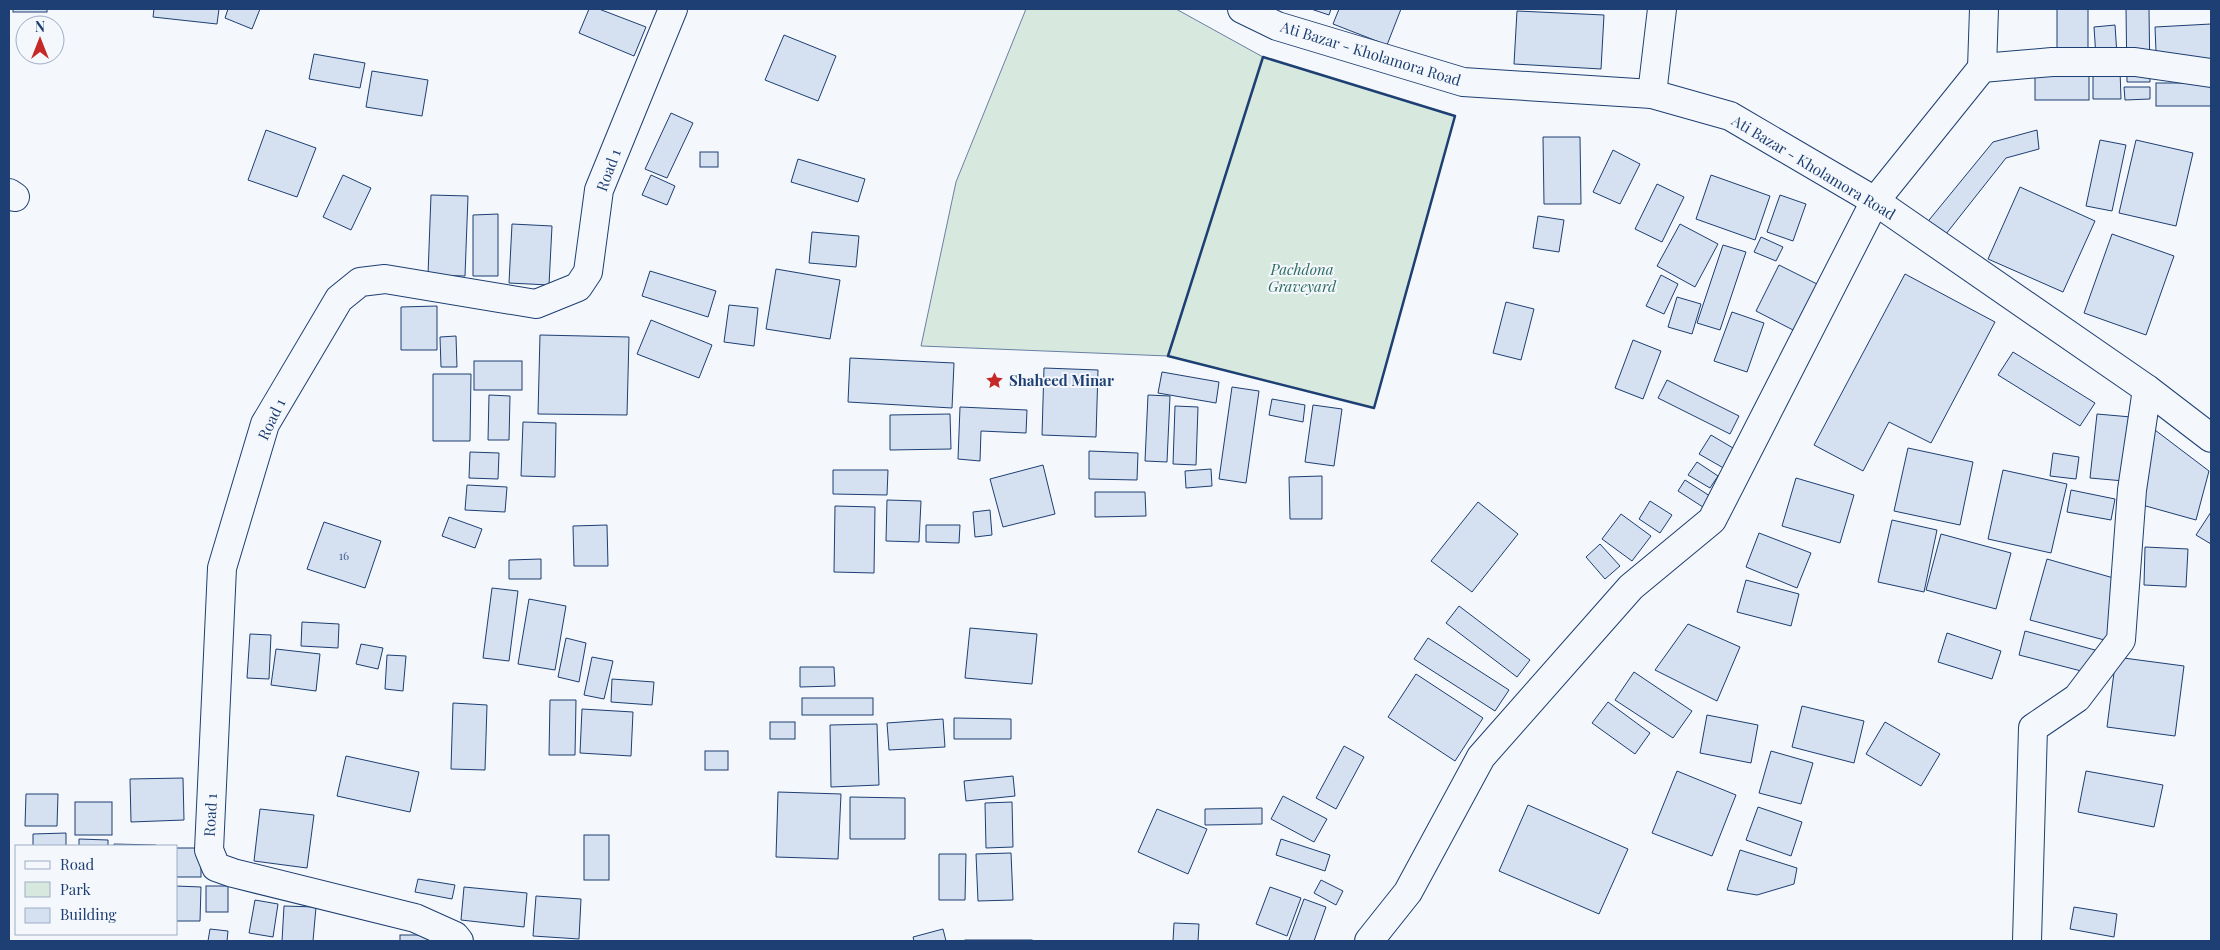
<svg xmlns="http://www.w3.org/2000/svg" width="2220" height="950" font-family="'Playfair Display',serif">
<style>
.green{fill:#d7e8df;stroke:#687fa3}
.building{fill:#d5e0f0;stroke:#1d3f73}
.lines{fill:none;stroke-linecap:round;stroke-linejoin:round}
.street-casing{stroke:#1d3f73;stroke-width:30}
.secondary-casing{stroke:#1d3f73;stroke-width:30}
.street{stroke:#f4f7fb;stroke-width:28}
.secondary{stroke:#f4f7fb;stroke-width:28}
.wall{stroke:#1d3f73;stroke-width:2.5}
.labels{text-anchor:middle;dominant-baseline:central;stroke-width:4;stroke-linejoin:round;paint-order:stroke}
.number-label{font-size:12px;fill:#4b6792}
.street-label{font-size:15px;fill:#1d3f73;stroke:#f4f7fb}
.park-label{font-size:15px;font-style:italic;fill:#2c6c60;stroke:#f4f7fb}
.poi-label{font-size:15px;font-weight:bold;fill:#1d3f73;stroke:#f4f7fb;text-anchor:start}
</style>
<rect width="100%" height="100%" fill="#f4f7fb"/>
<path class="green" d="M1026,9h150l87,48 192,59 -81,292 -206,-52 -247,-10 35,-164z"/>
<g class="building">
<rect x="13" y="9" width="34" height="3"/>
<path d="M154,9h65l-2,15 -64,-7z"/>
<path d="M228,9h32l-8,20 -27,-11z"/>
<path d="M589,9h10l47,18 -12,29 -55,-23z"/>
<path d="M1311,9h20l-2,6z"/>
<path d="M1339,9h62l-14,36 -54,-21z"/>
<rect x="2057" y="9" width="31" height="55"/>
<path d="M2126,9h23l1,73h-23z"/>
<path d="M1517,11l87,4 -3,54 -87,-5z"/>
<path d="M2211,24v49l-54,3 -2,-49z"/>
<path d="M2115,25l2,30 -21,2 -2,-30z"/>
<path d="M784,35l52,21 -18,45 -53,-21z"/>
<path d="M314,54l51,9 -5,25 -51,-9z"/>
<path d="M2120,70l1,29h-28v-28z"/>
<path d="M372,71l56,9 -6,36 -56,-9z"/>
<rect x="2035" y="74" width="54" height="26"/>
<rect x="2156" y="83" width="55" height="23"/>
<path d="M2124,87h26v12l-25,1z"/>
<path d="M671,113l22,10 -26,55 -22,-9z"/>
<path d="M266,130l50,18 -19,49 -49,-17z"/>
<path d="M2037,130l2,19 -33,9 -64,81 -17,-14 68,-83z"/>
<path d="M1543,137h37l1,67h-37z"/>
<path d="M2100,140l26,5 -14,66 -26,-5z"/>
<path d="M2136,140l57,13 -17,73 -57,-13z"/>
<path d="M1613,150l27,14 -20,40 -27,-12z"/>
<rect x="700" y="152" width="18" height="15"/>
<path d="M798,159l67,20 -7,23 -67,-20z"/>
<path d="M343,175l28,13 -20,42 -28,-13z"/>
<path d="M651,175l24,11 -8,19 -25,-10z"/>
<path d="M1711,175l59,21 -15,44 -59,-21z"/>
<path d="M1657,184l27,13 -22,45 -27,-13z"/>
<path d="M2020,187l75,34 -32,71 -75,-33z"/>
<path d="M431,195l37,1 -3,80 -37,-1z"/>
<path d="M1780,195l26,9 -13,37 -26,-9z"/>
<path d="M498,214v62h-25v-61z"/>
<path d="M1538,216l26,4 -5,32 -26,-4z"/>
<path d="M512,224l40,2 -3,59 -40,-2z"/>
<path d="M1680,224l38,20 -23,43 -38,-21z"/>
<path d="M812,232l47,4 -3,31 -47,-4z"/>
<path d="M2112,234l62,22 -28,79 -62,-22z"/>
<path d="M1761,237l22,10 -7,14 -22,-9z"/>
<path d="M1723,245l23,7 -26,78 -23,-7z"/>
<path d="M1779,265l40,20 -24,46 -39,-20z"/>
<path d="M776,269l64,11 -10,59 -64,-10z"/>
<path d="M650,271l66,20 -8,26 -66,-21z"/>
<path d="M1905,274l90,48 -64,121 -42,-21 -26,49 -49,-26z"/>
<path d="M1661,275l17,9 -14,30 -18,-8z"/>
<path d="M1677,297l24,7 -9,30 -24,-7z"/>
<path d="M1506,302l28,7 -13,51 -28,-7z"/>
<path d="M729,305l29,3 -4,38 -30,-4z"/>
<path d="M437,306v44h-36v-43z"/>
<path d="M1732,312l32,11 -17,49 -33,-11z"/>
<path d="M651,320l61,25 -13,33 -62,-24z"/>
<path d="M540,335l89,2 -2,78 -89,-1z"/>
<path d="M456,336l1,31h-16l-1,-30z"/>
<path d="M1633,340l28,11 -18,48 -28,-11z"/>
<path d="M2013,352l82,51 -15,23 -82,-51z"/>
<path d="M850,358l104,5 -2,45 -104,-6z"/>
<rect x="474" y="361" width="48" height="29"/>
<path d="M1044,368l54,2 -2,67 -54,-2z"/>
<path d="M1162,372l57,10 -3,21 -58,-10z"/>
<path d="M433,374h38l-1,67h-37z"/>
<path d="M1667,380l72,36 -9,18 -72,-36z"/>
<path d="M1232,387l27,4 -13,92 -27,-4z"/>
<path d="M489,395l21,1 -1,44h-21z"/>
<path d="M1148,395l22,1 -3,66 -22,-1z"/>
<path d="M1272,399l33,6 -2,17 -34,-7z"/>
<path d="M1313,405l29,4 -8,57 -29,-4z"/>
<path d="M1175,406l23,1 -2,58 -23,-1z"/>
<path d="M960,407l67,3 -1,23 -45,-2 -1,30 -22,-2z"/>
<path d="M950,414l1,35 -61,1v-35z"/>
<path d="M2097,414l34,3 -7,64 -34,-3z"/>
<path d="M523,422l33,1 -1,54 -34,-1z"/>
<path d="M2151,427l58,44 -13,49 -61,-17z"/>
<path d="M1711,435l27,16 -11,19 -28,-16z"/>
<path d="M1908,448l65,14 -13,63 -66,-14z"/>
<path d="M1089,451l49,2 -1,27 -48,-1z"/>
<path d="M470,452l29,1 -1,26 -29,-1z"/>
<path d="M2053,453l26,4 -3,22 -26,-3z"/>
<path d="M1697,462l21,14 -8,12 -22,-13z"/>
<path d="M1043,465l12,49 -52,13 -13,-48z"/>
<path d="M1211,469l1,17 -26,2 -1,-17z"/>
<path d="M833,470h55l-1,25 -54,-1z"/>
<path d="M2003,470l64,14 -16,69 -63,-14z"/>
<path d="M1322,476v43h-32l-1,-42z"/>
<path d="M1796,478l58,17 -14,48 -58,-17z"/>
<path d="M1685,480l28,18 -7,11 -28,-18z"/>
<path d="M467,485l40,2 -2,25 -40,-2z"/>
<path d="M2071,490l44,9 -4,21 -44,-8z"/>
<path d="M1095,492h50l1,24 -51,1z"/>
<path d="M887,500l34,1 -2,41 -33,-1z"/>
<path d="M1650,501l22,14 -12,18 -21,-14z"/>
<path d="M1478,502l40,32 -46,58 -41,-31z"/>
<path d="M835,506l40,1 -1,66 -40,-1z"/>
<path d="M990,510l2,25 -17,2 -2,-25z"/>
<path d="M2211,512v32l-15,-9z"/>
<path d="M1621,514l30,22 -19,25 -30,-22z"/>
<path d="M449,517l33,12 -7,19 -33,-12z"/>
<path d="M1892,520l45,10 -13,62 -46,-10z"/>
<path d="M324,522l57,19 -16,47 -58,-19z"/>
<path d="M607,525l1,41h-34l-1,-40z"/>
<path d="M926,525h34l-1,18 -33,-1z"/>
<path d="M1759,533l52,20 -14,35 -51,-21z"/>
<path d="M1941,534l70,19 -15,56 -70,-19z"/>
<path d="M1600,544l20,22 -15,13 -19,-22z"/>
<path d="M2145,547l43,2 -2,38 -42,-2z"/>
<path d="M541,559v20h-32v-19z"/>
<path d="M2047,559l77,22 -16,60 -78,-21z"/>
<path d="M1746,580l53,14 -8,32 -54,-14z"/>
<path d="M492,588l26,3 -9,70 -26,-3z"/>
<path d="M529,599l37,7 -11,64 -37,-6z"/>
<path d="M1459,606l71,54 -13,17 -71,-54z"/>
<path d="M302,622l37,2 -1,24 -37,-2z"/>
<path d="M1688,624l52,23 -23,54 -62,-31z"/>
<path d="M970,628l67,6 -5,50 -67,-6z"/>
<path d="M2025,631l70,19 -6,23 -70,-18z"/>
<path d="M1947,633l54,18 -9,28 -54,-17z"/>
<path d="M250,634l21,1 -2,44 -22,-1z"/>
<path d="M566,638l20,5 -7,39 -21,-5z"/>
<path d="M1428,638l81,52 -14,21 -81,-52z"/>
<path d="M361,644l22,4 -5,21 -22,-5z"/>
<path d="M276,649l44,5 -4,37 -45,-6z"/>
<path d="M387,655l19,1 -3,35 -18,-2z"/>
<path d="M592,657l21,4 -9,38 -20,-4z"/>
<path d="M2116,657l68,9 -9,70 -68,-9z"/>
<path d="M800,667h34l1,19 -35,1z"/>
<path d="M1634,672l58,39 -19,27 -58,-38z"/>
<path d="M1416,674l67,44 -28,43 -67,-44z"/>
<path d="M612,679l42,3 -2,23 -41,-3z"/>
<rect x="802" y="698" width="71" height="17"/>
<path d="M550,700h26l-1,55h-26z"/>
<path d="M1608,702l42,31 -15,21 -43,-31z"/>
<path d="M453,703l34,2 -2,65 -34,-1z"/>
<path d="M1802,706l62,15 -10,42 -62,-16z"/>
<path d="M582,709l51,3 -2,44 -51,-3z"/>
<path d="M1707,715l51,10 -7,38 -51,-10z"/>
<path d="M954,718l57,1v20h-57z"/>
<path d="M943,719l2,28 -56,3 -2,-27z"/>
<rect x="770" y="722" width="25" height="17"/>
<path d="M1885,722l55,32 -19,32 -55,-32z"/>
<path d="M877,724l2,61 -48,2 -1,-62z"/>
<path d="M1344,746l20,11 -28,52 -20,-11z"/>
<rect x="705" y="751" width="23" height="19"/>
<path d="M1771,751l42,12 -12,41 -42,-11z"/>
<path d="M346,756l73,16 -9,40 -73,-16z"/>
<path d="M1677,771l59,24 -24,61 -60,-23z"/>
<path d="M2086,771l77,14 -9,42 -76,-15z"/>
<path d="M1013,776l2,20 -49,5 -2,-20z"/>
<path d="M183,778l1,42 -53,2 -1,-43z"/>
<path d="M778,792l63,2 -3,65 -62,-2z"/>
<path d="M26,794h32l-1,32h-32z"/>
<path d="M1283,796l44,23 -13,23 -43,-23z"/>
<path d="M850,797l55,1v41h-55z"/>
<rect x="75" y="802" width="37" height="33"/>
<path d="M1012,802l1,45 -27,1 -1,-45z"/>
<path d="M1528,805l100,44 -29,65 -100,-43z"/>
<path d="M1758,807l44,15 -11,34 -45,-16z"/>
<path d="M1262,808v16l-57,1v-16z"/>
<path d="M260,809l54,6 -7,53 -53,-7z"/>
<path d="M1157,809l50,20 -19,45 -50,-22z"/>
<path d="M66,833v13h-33v-12z"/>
<rect x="584" y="835" width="25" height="45"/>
<path d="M79,839l29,1v6h-29z"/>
<path d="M1281,839l49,16 -5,16 -49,-16z"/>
<path d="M114,844l42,1v1h-42z"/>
<rect x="176" y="848" width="25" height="29"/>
<path d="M1740,850l57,18 -3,16 -37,11 -30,-5z"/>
<path d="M1011,853l2,47 -35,1 -2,-47z"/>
<path d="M939,854h27l-1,46h-26z"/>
<path d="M418,879l37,6 -3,14 -37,-7z"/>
<path d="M1321,880l22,11 -7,14 -22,-12z"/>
<path d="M176,886l25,1 -1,34h-24z"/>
<rect x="206" y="886" width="22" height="26"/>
<path d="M464,887l63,6 -3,34 -63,-7z"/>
<path d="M1270,887l31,11 -14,38 -31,-12z"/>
<path d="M536,896l45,3 -2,40 -46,-3z"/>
<path d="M1304,899l22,8 -12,34h-22l-3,-1z"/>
<path d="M255,900l23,4 -5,33 -24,-4z"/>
<path d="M284,906l32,1 -3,34h-31z"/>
<path d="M2074,907l43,7 -3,23 -44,-8z"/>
<path d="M1174,923l25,1 -1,17h-25z"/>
<path d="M210,929l18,2 -1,10h-19z"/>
<path d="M943,929l3,12h-32l-1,-4z"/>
<rect x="400" y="935" width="40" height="6"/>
<rect x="965" y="940" width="67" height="1"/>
</g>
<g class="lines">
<defs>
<g id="street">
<path d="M1982,68l2,-59"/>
<path d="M1652,94l10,-85"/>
<path d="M9,193l6,4"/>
<path d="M459,941l-4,-5 -40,-18 -182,-45 -17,-6 -7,-17 13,-282 43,-144 74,-125 21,-17 25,-3 151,25 42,-17 10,-15 11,-82 74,-181"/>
<path d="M1369,941l39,-49 73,-135 150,-170 81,-67 163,-319 107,-133 70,-6h83l76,11"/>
<path d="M2027,941l6,-213 44,-30 44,-58 11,-150 15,-101"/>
</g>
<path id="secondary" d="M1242,9l35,17 186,56 189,12 78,22 145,85 272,188 64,49"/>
</defs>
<use href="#street" class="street-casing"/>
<use href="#secondary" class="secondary-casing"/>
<use href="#street" class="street"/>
<use href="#secondary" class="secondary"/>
<path class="wall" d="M1263,57l192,59 -81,292 -206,-52z"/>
</g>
<defs>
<symbol id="sight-bare" viewBox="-9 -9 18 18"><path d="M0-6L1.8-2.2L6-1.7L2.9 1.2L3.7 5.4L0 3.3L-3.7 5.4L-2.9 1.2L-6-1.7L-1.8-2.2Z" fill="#c62828" stroke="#f4f7fb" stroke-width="2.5" paint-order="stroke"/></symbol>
</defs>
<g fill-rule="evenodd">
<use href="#sight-bare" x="982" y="368" width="25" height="25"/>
</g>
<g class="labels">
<g class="number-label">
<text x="344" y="555">16</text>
</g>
<g class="street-label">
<text transform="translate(1371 53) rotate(17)">Ati Bazar - Kholamora Road</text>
<text transform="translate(1814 167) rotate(31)">Ati Bazar - Kholamora Road</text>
<text transform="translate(608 170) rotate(-70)">Road 1</text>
<text transform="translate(271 419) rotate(-64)">Road 1</text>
<text transform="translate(210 815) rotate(-87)">Road 1</text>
</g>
<g class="park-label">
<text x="1302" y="269">Pachdona<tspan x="1302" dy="17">Graveyard</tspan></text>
</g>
<g class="poi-label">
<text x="1009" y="380">Shaheed Minar</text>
</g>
</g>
<rect width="2220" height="950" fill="none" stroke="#1d3f73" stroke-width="20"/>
<rect x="15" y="845" width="162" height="90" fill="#f4f7fb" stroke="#9eadc5"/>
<rect x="25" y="861" width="25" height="8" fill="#f4f7fb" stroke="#9eadc5"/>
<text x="60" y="870" font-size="15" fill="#1d3f73">Road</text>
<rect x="25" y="882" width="25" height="15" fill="#d7e8df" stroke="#9eadc5"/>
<text x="60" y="895" font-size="15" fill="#1d3f73">Park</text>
<rect x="25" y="908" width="25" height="15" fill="#d5e0f0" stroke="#9eadc5"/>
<text x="60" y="920" font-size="15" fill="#1d3f73">Building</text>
<g transform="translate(40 40)"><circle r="24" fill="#f4f7fb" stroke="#9eadc5"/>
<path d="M0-4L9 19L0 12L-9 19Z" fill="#c62828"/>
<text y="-8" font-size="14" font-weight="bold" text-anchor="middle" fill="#1d3f73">N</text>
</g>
</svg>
